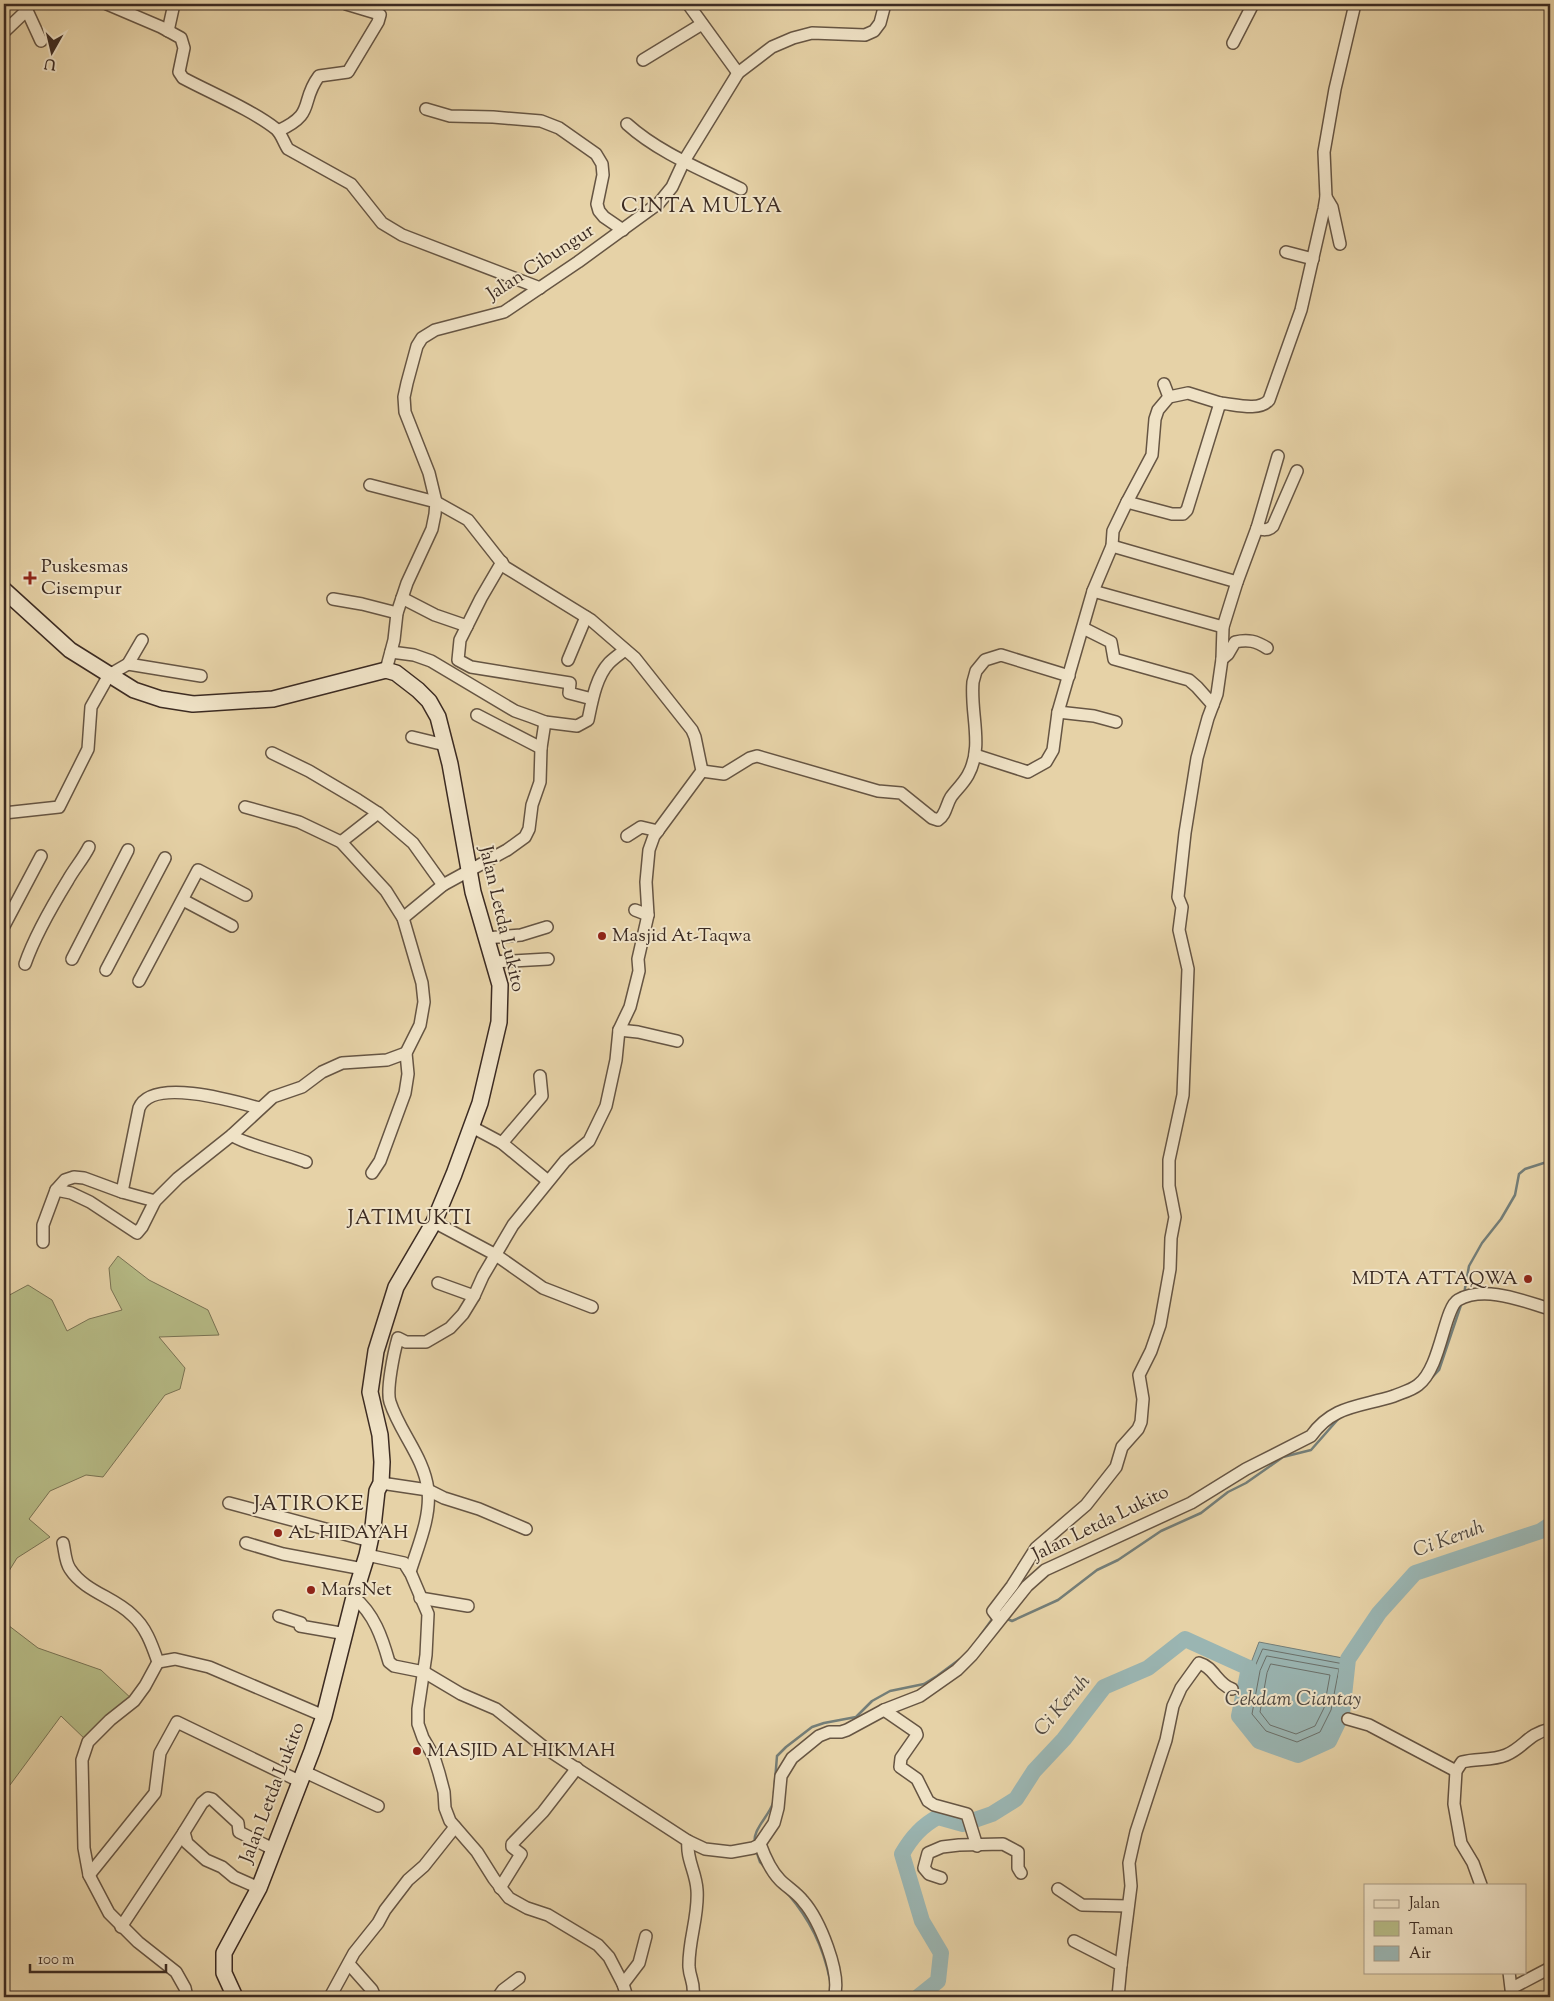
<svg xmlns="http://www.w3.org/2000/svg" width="1554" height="2001" font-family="'Sorts Mill Goudy',serif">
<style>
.green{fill:#b6bb86;stroke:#797354}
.water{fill:#9ab5b2;stroke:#747e78}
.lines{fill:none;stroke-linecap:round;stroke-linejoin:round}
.shore{stroke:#6b706a;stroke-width:1}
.stream{stroke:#747e78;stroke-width:2.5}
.river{stroke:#9ab5b2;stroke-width:16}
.street-casing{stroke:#665543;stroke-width:14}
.secondary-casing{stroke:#3c2b22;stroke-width:18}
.street{stroke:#efe2c6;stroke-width:11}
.secondary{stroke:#efe2c6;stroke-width:15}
.poi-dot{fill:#8f2418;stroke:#efe2c6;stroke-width:2}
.labels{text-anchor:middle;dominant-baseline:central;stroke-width:4;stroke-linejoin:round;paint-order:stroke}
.street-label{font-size:19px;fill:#3c2b22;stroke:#efe2c6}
.poi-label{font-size:19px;fill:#3c2b22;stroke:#efe2c6;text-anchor:start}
.water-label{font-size:20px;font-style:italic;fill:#4f473f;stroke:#efe2c6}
.quarter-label{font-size:21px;letter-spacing:1px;fill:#3c2b22;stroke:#efe2c6}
</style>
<rect width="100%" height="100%" fill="#e6d2a7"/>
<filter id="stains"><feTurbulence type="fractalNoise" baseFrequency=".004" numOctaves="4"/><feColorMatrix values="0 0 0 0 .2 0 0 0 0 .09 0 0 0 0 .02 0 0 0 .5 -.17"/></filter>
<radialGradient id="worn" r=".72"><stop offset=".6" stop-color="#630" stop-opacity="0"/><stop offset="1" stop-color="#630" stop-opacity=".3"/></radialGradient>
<g class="green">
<path d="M118,1256l31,24 59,30 11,25 -60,2 26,31 -5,21 -15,6 -62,82 -17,-2 -36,16 -21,28 21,18 -33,21 -13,21v-281l24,-13 24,15 15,31 22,-12 33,-9 -11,-21 -2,-21z"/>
<path d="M4,1622l34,26 63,22 33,31 -46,41 -27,-26 -51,69 -6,-1z"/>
</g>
<path class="water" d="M1259,1642l89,17c5,22 -5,62 -18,80 -4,6 -25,12 -32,16l-39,-14 -19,-25 9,-48z"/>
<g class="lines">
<g class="shore">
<path d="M1263,1649l81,15c5,20 -9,55 -19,73l-28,12 -35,-12 -16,-21 8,-47z"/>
<path d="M1267,1656l72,13 -8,41 -11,22 -23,10 -31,-11 -14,-17 8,-43z"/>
<path d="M1271,1664l59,11 -6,33 -9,18 -19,8 -26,-9 -10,-13 7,-39z"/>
</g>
<g class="stream">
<path d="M1464,1294l5,-28 13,-23 19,-24 14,-24 4,-21 6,-5 25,-8"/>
<path d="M1424,1386l15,-16 23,-68"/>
<path d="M1403,1398l10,-4"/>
<path d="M1005,1618l7,3 46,-21 39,-30 21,-10 43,-29 40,-18 27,-21 18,-9 37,-26 28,-7 29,-33"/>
<path d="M980,1636l13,-18"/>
<path d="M774,1793l3,-37 9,-9 26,-20 12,-4 32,-6 16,-16 18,-10 34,-7 13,-8 23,-17"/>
<path d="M755,1845c-4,-14 14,-29 18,-42"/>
<path d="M756,1850l4,12 5,5"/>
<path d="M788,1894c22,26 35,52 42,86"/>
</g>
<path class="river" d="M918,1997l20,-16 3,-28 -19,-32 -20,-67c9,-16 19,-28 36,-37l25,7 29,-10 24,-15 18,-28 30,-32 40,-52 44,-19 37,-29 64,29 -10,48 20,25 39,14 31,-14 13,-27 6,-55 31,-46 36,-40 126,-42 9,-6"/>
<defs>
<g id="street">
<path d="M24,4l17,37"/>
<path d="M107,4l54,23 20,11 3,10 -5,24 4,6c28,15 69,32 93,51 5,4 8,14 12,20l63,35 31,39 20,12 138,53"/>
<path d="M688,4l50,69"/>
<path d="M168,31l6,-27"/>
<path d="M4,32l22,-21"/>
<path d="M1233,43l20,-39"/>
<path d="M643,60l59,-36"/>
<path d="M426,109l24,7 43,1 48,4 18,7 37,26 6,10 1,11 -6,29 2,7 5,6 19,13"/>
<path d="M627,124c32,29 76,46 114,65"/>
<path d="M278,131c39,-18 21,-28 41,-55l29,-4 30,-50 2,-7 -4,-2 -30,-9"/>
<path d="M1326,197l6,10 8,37"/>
<path d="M1286,252l27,7"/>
<path d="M1164,384l5,13"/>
<path d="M370,485l66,17 32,18 37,47 86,53 44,38 57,72 3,7 7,34 -48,65 -5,14 -3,32 2,33 -10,44 1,12 -9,36 -11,23 -3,30 -10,46 -17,35 -24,20 -52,64 -30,51 -9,20 -11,18 -13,14 -24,14h-20l-8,-4c-4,14 -12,52 -8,64 10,31 34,55 38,88 3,27 -10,56 -18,82"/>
<path d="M1127,502l25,-47 3,-36 3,-9 11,-13 19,-4 32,10"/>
<path d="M1257,528c6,2 11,3 16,-2l24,-55"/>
<path d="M1112,546l125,36"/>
<path d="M1093,591l130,36"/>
<path d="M402,598l33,17 32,11 14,-28 21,-36"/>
<path d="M333,599l29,5 35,9"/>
<path d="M467,626l-7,14 -2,20 13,7 99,16 -1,10 23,6"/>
<path d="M1083,628l28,14 3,17 75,21 8,7 16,18"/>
<path d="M391,652l23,3 17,6 84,50 17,6 13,5 32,4 11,-6c4,-19 8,-43 21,-57 5,-5 11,-9 16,-13"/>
<path d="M1222,659l6,-5 7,-12c13,-3 21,-1 32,6"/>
<path d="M568,660l18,-43"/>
<path d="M128,664l73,12"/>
<path d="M386,670l8,-30 3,-27 10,-30 25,-54 3,-15 1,-12 -7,-29 -24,-61 -1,-15 3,-14 10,-37 5,-8 13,-8 69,-18 74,-50 81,-59 13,-16 12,-26 54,-88 34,-26 21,-9 19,-5 53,2 9,-4 6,-8 5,-19"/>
<path d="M1058,712l36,4 22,6"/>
<path d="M477,715l64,33"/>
<path d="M412,737l33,8"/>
<path d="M272,753l37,18 49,29 20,13 35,30 30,42"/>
<path d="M975,755l53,17 18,-10 7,-12 5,-38 35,-121 19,-45 1,-15 14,-29 45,12h11l4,-4 33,-107c14,1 39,9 49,-3l32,-90 23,-101 2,-12 -2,-45 11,-63 20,-85"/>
<path d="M702,771l22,3 26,-16 7,-2 121,35 23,2 31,25 6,2c8,-5 8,-15 13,-23 5,-7 12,-13 17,-22 16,-29 2,-61 5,-93l3,-11 9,-11 16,-5 68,21"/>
<path d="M245,807l54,15 42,20 45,49 17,27 19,65 2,19 -4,23 -14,28 2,21 -3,19 -25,68 -8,12"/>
<path d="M4,813l55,-6 29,-58 3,-42 18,-32 19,-11 14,-24"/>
<path d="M627,836l14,-9 17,4"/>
<path d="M341,842l37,-29"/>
<path d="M183,900l49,26"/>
<path d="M635,910l13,5"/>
<path d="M403,918l40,-33 64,-35 18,-13 4,-8 3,-24 8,-23 1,-34 4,-26"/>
<path d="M4,926l37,-70"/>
<path d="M486,938l35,-3 26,-8"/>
<path d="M72,959l56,-109"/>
<path d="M494,962l54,-3"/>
<path d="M25,964c10,-29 27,-58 43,-84 6,-11 15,-21 21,-33"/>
<path d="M106,970l59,-112"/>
<path d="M139,981l59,-111 48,25"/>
<path d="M619,1030l19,2 39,9"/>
<path d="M472,1127l30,16 46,38"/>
<path d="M232,1135c6,7 60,21 74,27"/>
<path d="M502,1143l40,-47 -2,-20"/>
<path d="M56,1190l15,3 19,9 47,31 5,-6 13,-26 23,-23 54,-43 41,-38 29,-10 20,-15 20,-9 45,-3 19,-7"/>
<path d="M122,1192l17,-84c13,-31 95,-7 120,0"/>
<path d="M434,1222l62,33 47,33 49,19"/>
<path d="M43,1242v-17l13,-35 9,-10 9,-3 10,1 38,14 33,9"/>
<path d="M438,1283l36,13"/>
<path d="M381,1483l47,7 16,8 35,11 47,20"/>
<path d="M229,1503l141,38"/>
<path d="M63,1543c2,8 2,19 7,26 15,23 44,28 62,46 14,12 20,30 26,47l17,-3 34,8 115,49"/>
<path d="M246,1543l37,11 80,15"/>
<path d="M367,1555l37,8 7,11 17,40 -2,41 -8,54v15l5,14 11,19 5,16 5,19 1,16 5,13 27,31 17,27 15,19 18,10 21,7 50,30 11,12 14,27 4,13"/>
<path d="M354,1597c20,17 28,40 35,65l5,4 30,6 37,22 35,15 49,39 143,93 17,8 26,3 22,-4 6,-3 15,-22 4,-15 3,-32 11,-18 27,-22 10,-4h12l6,-2 37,-20 36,-14 37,-26 15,-15 55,-69 18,-16 146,-67 55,-34 65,-33c22,-31 49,-29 83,-40 7,-3 18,-6 24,-11 23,-17 26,-77 40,-85 27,-15 65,1 92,9"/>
<path d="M420,1598l48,8"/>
<path d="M279,1616l22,7 -1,3 46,8"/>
<path d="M999,1619l-6,-8 19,-25 24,-38 50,-43 30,-38 6,-20 16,-18 3,-7 2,-23 -4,-24 12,-24 9,-26 10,-56 1,-31 4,-21 -6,-31v-26l14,-65 5,-126 -9,-39 3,-23 -4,-10 7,-64 12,-75 11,-40 9,-24 5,-35 1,-32 14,-45 20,-54 21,-72"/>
<path d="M158,1662l-13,24 -11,15 -24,19 -22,22 -6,18 2,88 5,27 20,38 29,29 38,30 9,16 2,9"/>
<path d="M884,1710l32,22 1,3 -16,23 -1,9 17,12 11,22 6,4 33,9 10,32"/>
<path d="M1348,1719l21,6 87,46"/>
<path d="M305,1772l73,34"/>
<path d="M688,1841c-2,18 8,31 9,49 2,26 -9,51 -8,77 1,13 6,15 4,30"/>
<path d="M760,1844c4,11 11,27 20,36 7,7 17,13 23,21 16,18 39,73 31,96"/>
<path d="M89,1875l66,-82 5,-40 17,-31 122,59"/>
<path d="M941,1878l-12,-4 -5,-6 4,-15 14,-6 17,-2 44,-1 15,8v16l3,5"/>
<path d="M1481,1885l-8,-22 -12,-20 -7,-39 2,-33 6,-9c14,-4 30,-1 44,-7 19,-8 21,-21 44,-26"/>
<path d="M259,1888l-25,-11 -12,-10 -16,-7 -19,-17 -3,-11 18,-29 6,-5 4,1 26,24 1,9 34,17"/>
<path d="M500,1888l21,-34 -9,-7v-3l31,-32 34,-44"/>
<path d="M1058,1889l24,16 46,1"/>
<path d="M121,1927l63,-95"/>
<path d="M1074,1941l47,24 -3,32"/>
<path d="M349,1964l23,26 3,7"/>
<path d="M1121,1965l10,-79 -2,-23 7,-31 30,-92 7,-34 8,-18 18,-25c15,4 18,21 33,26"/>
<path d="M1509,1972l3,25"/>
<path d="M623,1984l16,-21 7,-27"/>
<path d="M1512,1988l38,-20"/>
<path d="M330,1997l24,-44 24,-30 7,-13 23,-30 16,-14 31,-39"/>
<path d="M498,1997l5,-7 16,-12"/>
</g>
<path id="secondary" d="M4,590l66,60 64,40 27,9 32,5 80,-5 113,-29 10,3 22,17 11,11 9,16 12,47 23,128 27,93 -1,37 -19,81 -26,71 -20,48 -38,65 -20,64 -6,41 10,43 2,27 -1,21 -4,8 -4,36 -6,28 -13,42 -30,119 -12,35 -53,137 -35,65v20l11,24"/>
</defs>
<use href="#street" class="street-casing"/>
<use href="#secondary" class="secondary-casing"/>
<use href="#street" class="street"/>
<use href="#secondary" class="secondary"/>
</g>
<g class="poi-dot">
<path d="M27.5 570.5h5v5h5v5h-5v5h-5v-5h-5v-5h5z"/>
<circle cx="602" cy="936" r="5"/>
<circle cx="1528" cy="1279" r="5"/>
<circle cx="278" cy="1533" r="5"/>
<circle cx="311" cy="1590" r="5"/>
<circle cx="417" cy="1751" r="5"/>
</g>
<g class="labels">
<g class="street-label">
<text transform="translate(541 263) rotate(-33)">Jalan Cibungur</text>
<text transform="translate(501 919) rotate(77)">Jalan Letda Lukito</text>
<text transform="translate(1101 1524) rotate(-26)">Jalan Letda Lukito</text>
<text transform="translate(273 1793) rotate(-69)">Jalan Letda Lukito</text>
</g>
<g class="poi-label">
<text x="41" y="567">Puskesmas<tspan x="41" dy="22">Cisempur</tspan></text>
<text x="612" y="936">Masjid At-Taqwa</text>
<text x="1518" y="1279" text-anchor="end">MDTA ATTAQWA</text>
<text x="288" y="1533">AL HIDAYAH</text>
<text x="321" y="1590">MarsNet</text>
<text x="427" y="1751">MASJID AL HIKMAH</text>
</g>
<g class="water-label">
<text transform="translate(1449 1540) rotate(-20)">Ci Keruh</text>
<text x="1293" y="1700">Cekdam Ciantay</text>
<text transform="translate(1063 1706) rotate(-49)">Ci Keruh</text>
</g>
<g class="quarter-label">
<text x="702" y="207">CINTA MULYA</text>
<text x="410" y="1219">JATIMUKTI</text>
<text x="309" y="1505">JATIROKE</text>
</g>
</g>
<rect width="1554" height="2001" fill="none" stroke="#e6d2a7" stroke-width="20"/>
<rect x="5" y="5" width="1544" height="1991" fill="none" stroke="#3c2b22" stroke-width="2.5"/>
<rect x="10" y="10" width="1534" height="1981" fill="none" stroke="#3c2b22"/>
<rect x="1364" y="1884" width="162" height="90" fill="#efe2c6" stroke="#a79984"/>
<rect x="1374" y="1900" width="25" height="8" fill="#efe2c6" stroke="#a79984"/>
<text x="1409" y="1908" font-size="15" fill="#3c2b22">Jalan</text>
<rect x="1374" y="1921" width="25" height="15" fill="#b6bb86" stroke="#a79984"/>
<text x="1409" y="1934" font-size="15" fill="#3c2b22">Taman</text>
<rect x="1374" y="1946" width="25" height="15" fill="#9ab5b2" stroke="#a79984"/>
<text x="1409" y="1958" font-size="15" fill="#3c2b22">Air</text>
<g transform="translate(52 52) rotate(188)" stroke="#efe2c6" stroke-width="4" paint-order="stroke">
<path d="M0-4L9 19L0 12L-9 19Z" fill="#3c2b22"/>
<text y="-8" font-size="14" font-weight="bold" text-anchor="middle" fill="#3c2b22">U</text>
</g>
<path d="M30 1964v8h136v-8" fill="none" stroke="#3c2b22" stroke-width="2.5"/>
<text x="38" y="1964" font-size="15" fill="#3c2b22" stroke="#efe2c6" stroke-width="4" paint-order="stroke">100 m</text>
<rect width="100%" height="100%" filter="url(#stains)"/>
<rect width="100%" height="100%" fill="url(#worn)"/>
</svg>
